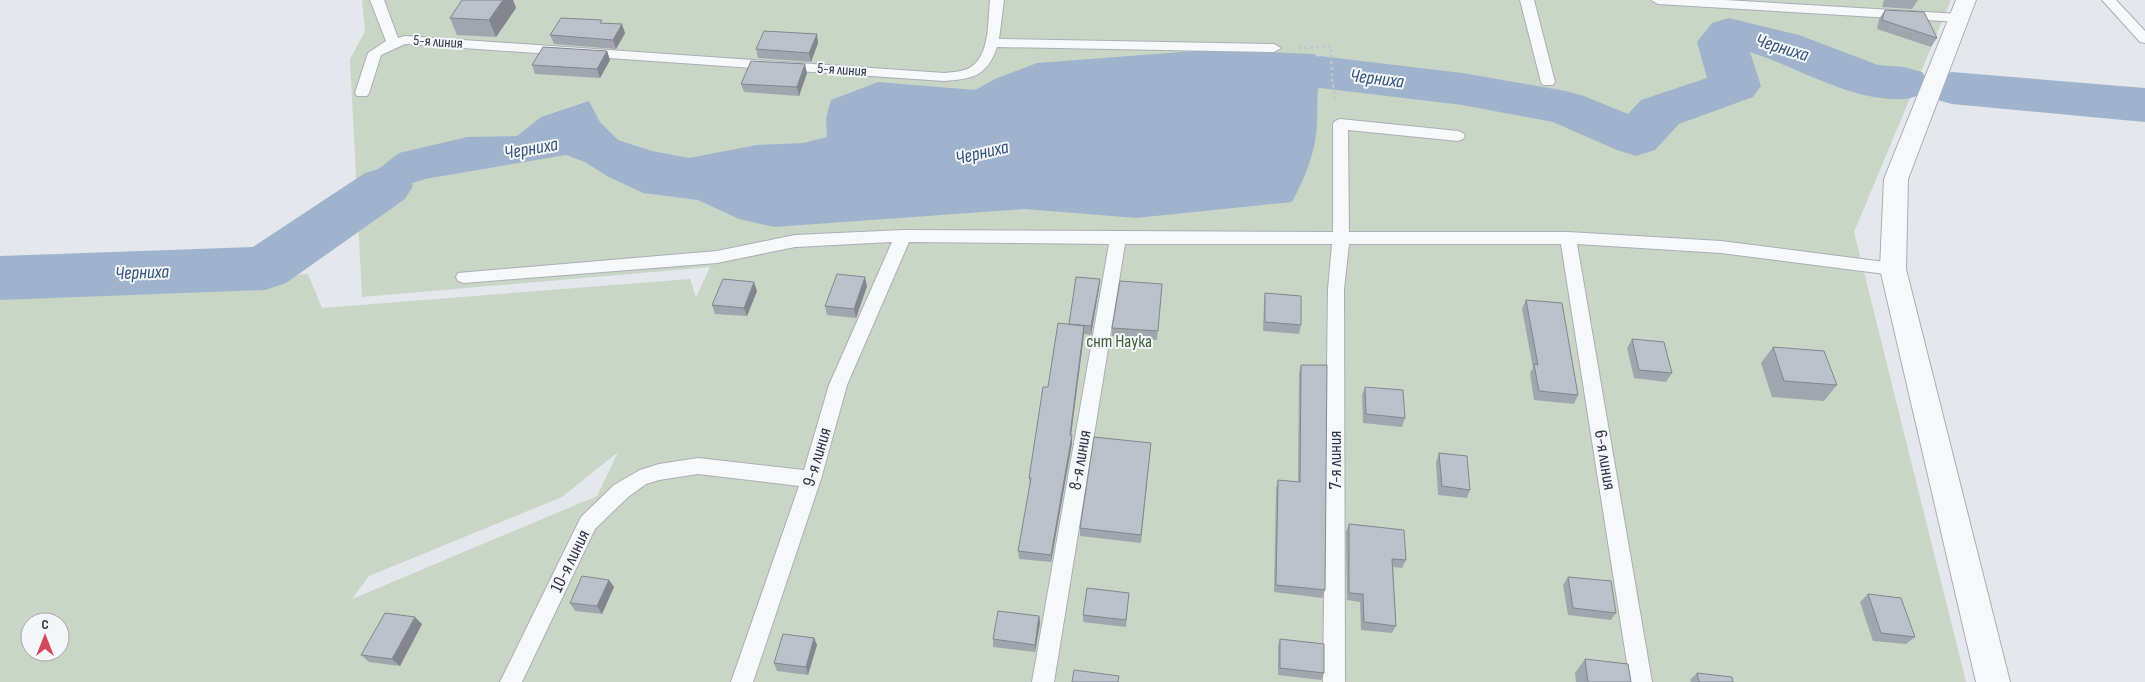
<svg xmlns="http://www.w3.org/2000/svg" width="2145" height="682" font-family="'Sofia Sans Condensed',sans-serif">
<style>
.green{fill:#c9d6c5;fill-rule:evenodd}
.water{fill:#9fb4cc}
.lines{fill:none;stroke-linecap:round;stroke-linejoin:round}
.river{fill:#9fb4cc;fill-rule:evenodd}
.service-casing{stroke:#a9aeb7;stroke-width:2}
.minor-casing{stroke:#a9aeb7;stroke-width:2}
.path{stroke:#c2c5cb;stroke-width:2.5;stroke-dasharray:3 3;stroke-linecap:butt}
.service{fill:#f7f8fa;fill-rule:evenodd}
.minor{fill:#f7f8fa;fill-rule:evenodd}
.wall{fill:#a1a5ae}
.shaded-wall{fill:#83868d}
.building{fill:#bbc0ca;stroke:#83868d}
.labels{text-anchor:middle;dominant-baseline:central;stroke-width:4;stroke-linejoin:round;paint-order:stroke}
.far-street-label{font-size:15px;fill:#2b3445;stroke:#f4f6f9}
.park-label{font-size:18px;fill:#3f6138;stroke:#f4f6f9}
.street-label{font-size:18px;fill:#2b3445;stroke:#f4f6f9}
.water-label{font-size:19px;font-style:italic;fill:#34527a;stroke:#f4f6f9}
</style>
<rect width="100%" height="100%" fill="#e4e7ec"/>
<path class="green" d="M362,0h1589l-97,232 112,450h-1966v-387l308,-21 14,34 368,-29 6,18 14,-30 -348,30 -12,-238 15,-28zM618,452l-21,44 -245,103 17,-23 193,-79zM30,622h30v30h-30z"/>
<path class="water" d="M1208,50l107,4 7,12c-6,20 -4,38 -5,58 -1,27 -12,54 -25,78l-156,16 -111,-9 -251,18 -35,-8 -41,-19 -55,-7 -36,-17 -22,-14 -19,-7 -141,24 -27,9 -85,47 -22,-12 44,-29 33,-17 31,-24 68,-16 50,-1 24,-19 48,-16 11,21 18,18 34,11 37,7 68,-13 46,-2 24,-6 -1,-19 5,-18 47,-18 97,8 22,-12 40,-15z"/>
<g class="lines">
<g class="river">
<path d="M1729,18l70,17 79,30 26,2 18,5 8,11 4,-6 18,-5 193,16v34l-193,-18 -18,-5 -8,-11 -4,6c-6,2 -12,5 -19,5 -50,3 -106,-32 -153,-47l11,34 -8,11 -74,27 -24,26 -19,6 -19,-6 -64,-28 -91,-17 -142,-17 -83,20 -18,-4 -8,-12 8,-12 101,-24 142,17 104,18 18,5 44,18 13,-14 66,-22 -10,-36 15,-19z"/>
<path d="M385,167l20,6 8,13 -8,13 -119,84 -21,7 -265,10v-44l253,-9 112,-74z"/>
</g>
<defs>
<g id="service">
<path d="M370,0h14l14,38 7,-2 539,37c9,-1 19,-1 27,-6 19,-12 17,-47 19,-67h14l-5,39 275,5 7,4 -7,4 -277,-5c-10,29 -24,32 -53,34l-539,-37 -24,11 -12,38 -2,3h-10l-2,-3 13,-40 18,-12z"/>
<path d="M1520,0h14l21,82 -2,3h-10l-2,-3z"/>
<path d="M1651,0h74l235,14 7,4 -7,4 -302,-18z"/>
<path d="M2102,0h14l29,31v12l-5,-1z"/>
<path d="M1340,119l118,12 5,2 2,3 -2,3 -5,2 -110,-11 1,102h219l153,9 172,22 6,2 2,4 -2,4 -6,2 -172,-22 -144,-9 75,438h-22l-69,-438h-212l-5,45 1,393h-22l5,-393 4,-45h-207l-71,438h-22l77,-438 -200,-2 -62,143 -26,94 -68,203h-22l68,-196 -101,-12 -39,6 -13,4 -18,13 -33,32 -73,153h-22l81,-165 33,-32 26,-15 19,-6 39,-6 106,12 25,-85 63,-143 -97,5 -78,16 -253,20 -6,-2 -2,-4 2,-4 259,-22 78,-16 108,-5 430,2v-108l2,-3z"/>
</g>
<path id="minor" d="M1956,0h20l-68,179 -2,90 104,413h-34l-96,-413 4,-90z"/>
</defs>
<use href="#service" class="service-casing"/>
<use href="#minor" class="minor-casing"/>
<path class="path" d="M1298,48l33,-2 1,33 4,24"/>
<use href="#service" class="service"/>
<use href="#minor" class="minor"/>
</g>
<g class="wall">
<path d="M462,0h51l3,8 -20,29 -39,-2 -7,-17z"/>
<path d="M1884,0h34l-6,9 -30,-2z"/>
<path d="M1885,10l52,28 -6,9 -54,-18 2,-10z"/>
<path d="M603,23l22,10 -9,16 -62,-5 -4,-9z"/>
<path d="M818,43l-7,19 -53,-4 -2,-9z"/>
<path d="M607,51l3,9 -10,18 -65,-4 -3,-9z"/>
<path d="M807,73l-8,23 -55,-4 -3,-8z"/>
<path d="M1162,284l-5,56 -45,-4v-8z"/>
<path d="M867,286l-11,32 -29,-3 -2,-9z"/>
<path d="M1099,288l-8,47 -7,-1 -13,101 1,8 -21,119 -32,-3 -1,-8 12,-65 -1,-8 19,-91 21,-63z"/>
<path d="M757,291l-10,25 -32,-2 -3,-9z"/>
<path d="M1265,293l36,32 -2,9 -36,-3 1,-29z"/>
<path d="M1526,300l52,95 -4,9 -40,-4 -4,-27 3,-5 -11,-59z"/>
<path d="M1632,339l40,34 -6,9 -32,-4 -7,-30z"/>
<path d="M1773,347l64,38 -13,16 -52,-4 -11,-34z"/>
<path d="M1301,365l24,225 -3,8 -48,-6 2,-104 2,-8 20,2 1,-109z"/>
<path d="M1365,387l40,31 -3,9 -39,-4 -1,-28z"/>
<path d="M1151,443l-10,100 -61,-7v-8z"/>
<path d="M1439,453l31,37 -3,8 -29,-3 -2,-33z"/>
<path d="M1349,524l57,36 -4,8 -9,-1 3,59 -4,7 -31,-3 -1,-28 -13,-2 -1,-68z"/>
<path d="M1568,577l48,36 -5,7 -43,-5 -5,-30z"/>
<path d="M609,580l5,7 -12,27 -27,-3 -5,-8z"/>
<path d="M1129,593l-3,34 -43,-5v-7z"/>
<path d="M1868,594l47,43 -9,7 -33,-3 -13,-39z"/>
<path d="M1039,616l1,7 -5,29 -42,-5v-8z"/>
<path d="M422,624l-22,42 -31,-4 -8,-7z"/>
<path d="M814,638l3,7 -9,30 -31,-4 -3,-8z"/>
<path d="M1280,639l44,34 -3,7 -43,-5v-29z"/>
<path d="M1585,659l46,23h-55l-1,-9z"/>
<path d="M1697,673l36,9h-42l-1,-2z"/>
</g>
<g class="shaded-wall">
<path d="M503,0h10l3,8 -20,29 -7,-17z"/>
<path d="M622,24l3,9 -9,16 -3,-9z"/>
<path d="M817,34l1,9 -7,19 -2,-9z"/>
<path d="M607,51l3,9 -10,18 -3,-9z"/>
<path d="M805,64l2,9 -8,23 -2,-9z"/>
<path d="M865,277l2,9 -11,32 -2,-9z"/>
<path d="M1100,279l-1,9 -8,47v-9z"/>
<path d="M754,282l3,9 -10,25 -3,-8z"/>
<path d="M1084,326v8l-14,109v-8z"/>
<path d="M1072,435v8l-21,119v-7z"/>
<path d="M609,580l5,7 -12,27 -5,-8z"/>
<path d="M1039,616l1,7 -5,29v-7z"/>
<path d="M415,617l7,7 -22,42 -8,-7z"/>
<path d="M814,638l3,7 -9,30 -2,-8z"/>
</g>
<g class="building">
<path d="M462,0h41l-14,20 -39,-2z"/>
<path d="M1885,10l39,2 13,26 -55,-18z"/>
<path d="M561,18l41,2 -2,3 22,1 -9,16 -63,-5z"/>
<path d="M764,31l53,3 -8,19 -53,-4z"/>
<path d="M543,47l64,4 -10,18 -65,-4z"/>
<path d="M751,61l54,3 -8,23 -56,-3z"/>
<path d="M837,274l28,3 -11,32 -29,-3z"/>
<path d="M1076,277l24,2 -9,47 -22,-2z"/>
<path d="M723,279l31,3 -10,26 -32,-3z"/>
<path d="M1120,281l42,3 -4,47 -46,-3z"/>
<path d="M1265,293l36,3v29l-36,-3z"/>
<path d="M1526,300l36,3 16,92 -39,-4 -5,-27 4,1z"/>
<path d="M1058,323l26,3 -14,109h2l-21,120 -33,-4 13,-73h-2l14,-91h5z"/>
<path d="M1632,339l32,3 8,31 -33,-3z"/>
<path d="M1773,347l51,4 13,34 -53,-4z"/>
<path d="M1301,365h26l-2,225 -49,-5 2,-105 22,2z"/>
<path d="M1365,387l38,3 2,28 -39,-4z"/>
<path d="M1094,437l57,6 -10,92 -61,-7z"/>
<path d="M1439,453l28,3 3,34 -28,-4z"/>
<path d="M1349,524l55,6 2,30 -14,-1 4,67 -32,-4 -1,-28 -14,-1z"/>
<path d="M582,576l27,4 -12,26 -27,-3z"/>
<path d="M1568,577l43,4 5,32 -43,-5z"/>
<path d="M1087,588l42,5 -3,27 -43,-5z"/>
<path d="M1868,594l33,4 14,39 -34,-4z"/>
<path d="M998,611l41,5 -4,29 -42,-6z"/>
<path d="M385,613l30,4 -23,42 -31,-4z"/>
<path d="M783,634l31,4 -8,29 -32,-4z"/>
<path d="M1280,639l44,5v29l-44,-5z"/>
<path d="M1585,659l43,5 3,18h-43z"/>
<path d="M1074,670l45,6 -1,6h-46z"/>
<path d="M1697,673l35,4 1,5h-34z"/>
</g>
<g class="labels">
<g class="far-street-label">
<text transform="translate(438 42) rotate(4)">5-я линия</text>
<text transform="translate(842 70) rotate(4)">5-я линия</text>
</g>
<g class="park-label">
<text x="1119" y="341">снт Наука</text>
</g>
<g class="street-label">
<text transform="translate(817 457) rotate(-73)">9-я линия</text>
<text transform="translate(1080 460) rotate(-80)">8-я линия</text>
<text transform="translate(1335 460) rotate(-90)">7-я линия</text>
<text transform="translate(1605 460) rotate(81)">6-я линия</text>
<text transform="translate(570 561) rotate(-64)">10-я линия</text>
</g>
<g class="water-label">
<text transform="translate(1782 48) rotate(17)">Черниха</text>
<text transform="translate(1377 79) rotate(7)">Черниха</text>
<text transform="translate(531 149) rotate(-10)">Черниха</text>
<text transform="translate(982 153) rotate(-13)">Черниха</text>
<text transform="translate(142 273) rotate(-2)">Черниха</text>
</g>
</g>
<g transform="translate(45 637)"><circle r="24" fill="#f4f6f9" stroke="#a4a8b1"/>
<path d="M0-4L9 19L0 12L-9 19Z" fill="#d1495b"/>
<text y="-8" font-size="14" font-weight="bold" text-anchor="middle" fill="#2b3445">С</text>
</g>
</svg>
